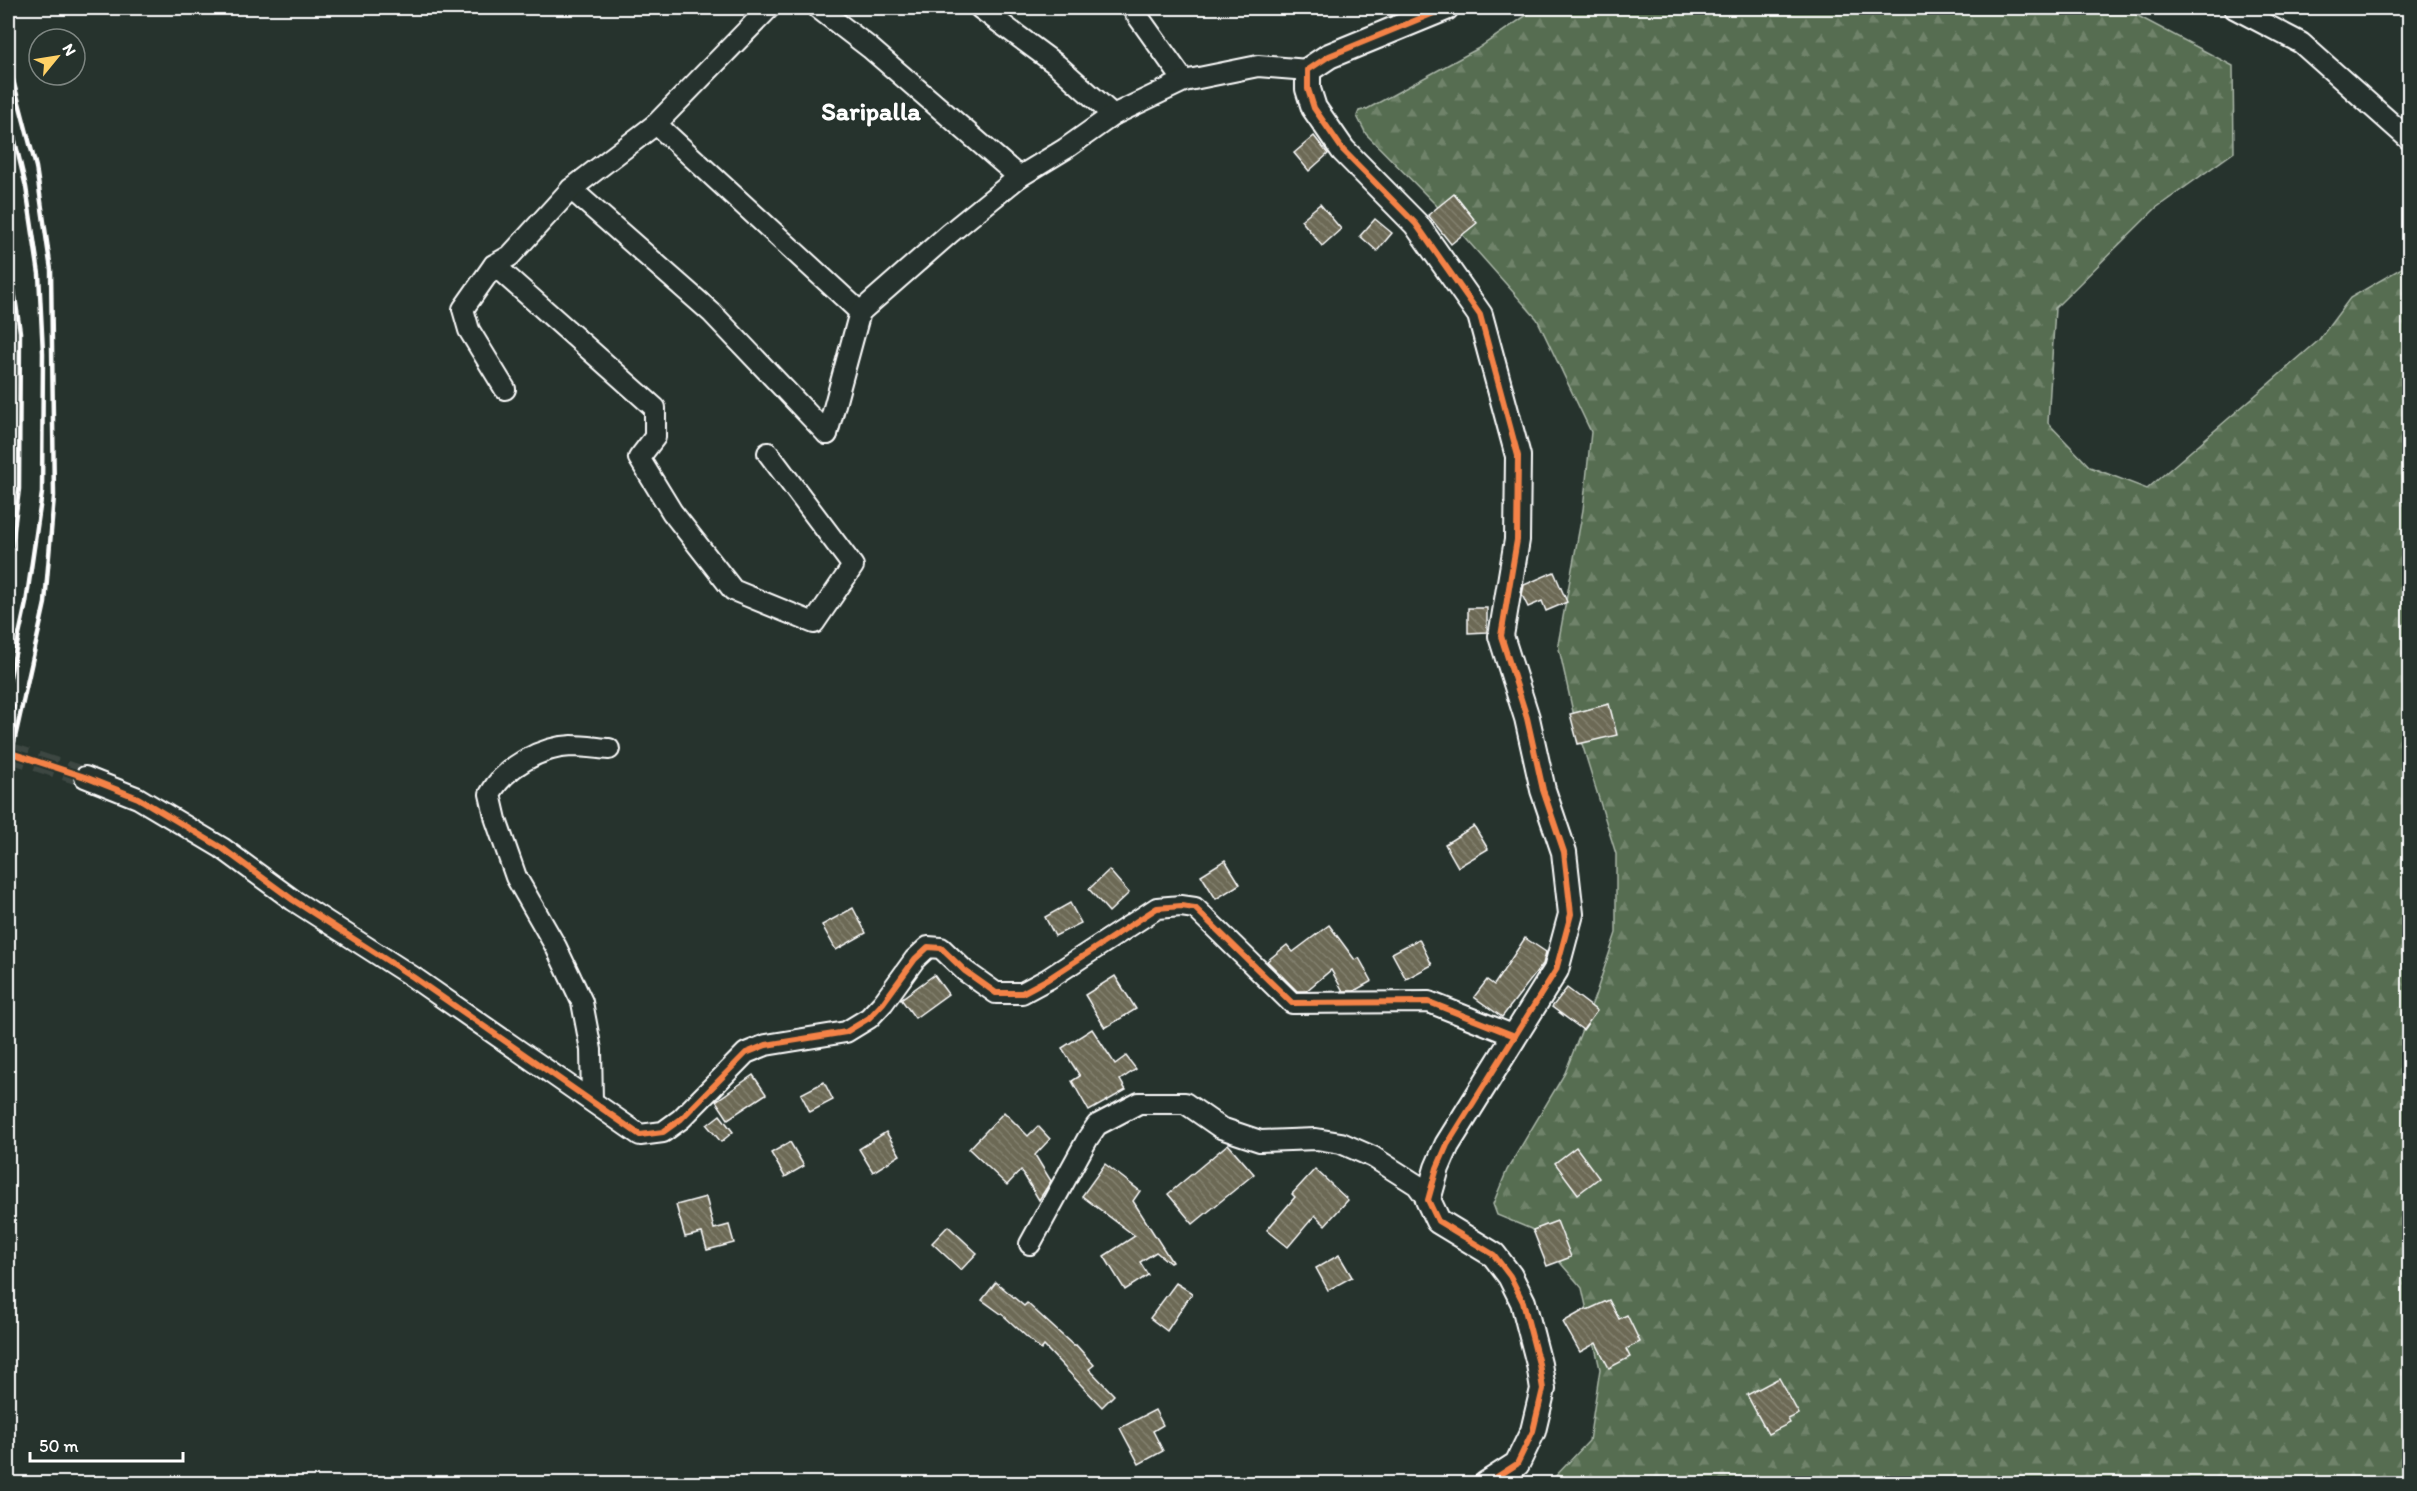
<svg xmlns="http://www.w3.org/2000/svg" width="2417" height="1491" font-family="Itim,sans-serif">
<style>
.forest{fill:url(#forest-firs);stroke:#aab6a8;stroke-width:1.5}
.building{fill:url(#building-back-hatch);stroke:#fff;stroke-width:1.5}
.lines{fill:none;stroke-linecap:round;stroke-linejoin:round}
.minor-tunnel{stroke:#3c4742;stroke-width:20;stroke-dasharray:20 10;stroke-linecap:butt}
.minor-casing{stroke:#fff;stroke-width:24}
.tertiary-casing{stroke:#fff;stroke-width:28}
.minor{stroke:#26332d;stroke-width:20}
.tertiary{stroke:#26332d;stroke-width:24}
.rail{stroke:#fff;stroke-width:4.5}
.cycleway-casing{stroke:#26332d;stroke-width:10}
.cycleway{stroke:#f48246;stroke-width:6}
.labels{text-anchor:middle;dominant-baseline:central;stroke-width:4.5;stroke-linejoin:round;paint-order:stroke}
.quarter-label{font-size:26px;font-weight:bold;fill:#fff;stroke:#26332d}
</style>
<defs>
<pattern id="forest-firs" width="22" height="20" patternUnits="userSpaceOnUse" patternTransform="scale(1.5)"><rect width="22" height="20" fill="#566d51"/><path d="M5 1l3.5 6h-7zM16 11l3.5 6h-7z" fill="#6f836b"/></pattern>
<pattern id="building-back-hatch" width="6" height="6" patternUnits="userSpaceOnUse" patternTransform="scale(1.5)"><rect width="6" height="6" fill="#6c6955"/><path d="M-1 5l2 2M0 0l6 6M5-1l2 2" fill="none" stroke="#82806e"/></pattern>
</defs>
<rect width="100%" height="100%" fill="#26332d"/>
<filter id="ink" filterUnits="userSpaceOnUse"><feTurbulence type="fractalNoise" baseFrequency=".0167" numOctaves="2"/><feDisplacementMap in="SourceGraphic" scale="12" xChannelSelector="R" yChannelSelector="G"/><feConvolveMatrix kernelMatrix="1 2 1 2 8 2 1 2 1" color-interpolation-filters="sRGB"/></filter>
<g filter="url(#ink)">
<path class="forest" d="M1537,8h356l10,3 50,-3h170l110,58 1,86 -78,56 -101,100 -7,115 42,44 57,22 171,-148 32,-43 55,-32 4,1v1216h-860l40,-42 11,-72 -18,-81 -51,-59 -34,-14 -4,-11 14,-34 58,-97 30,-77 21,-63v-79l-41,-133 -17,-77 25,-134 8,-78 -54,-113 -101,-114 -70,-71 -9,-18 2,-5 8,-2 110,-60z"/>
<g class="building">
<path d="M1314,136l14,18 -19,17 -15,-18z"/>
<path d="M1454,194l23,29 -26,21 -23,-29z"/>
<path d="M1320,204l21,25 -19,17 -21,-26z"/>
<path d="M1375,219l17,14 -15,18 -17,-15z"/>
<path d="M1554,572l13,30 -21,9 -4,-10 -14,6 -6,-12 2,-10z"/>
<path d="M1468,608h19v24l-19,1z"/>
<path d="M1609,704l8,31 -39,9 -8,-30z"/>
<path d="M1474,826l14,23 -30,18 -13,-23z"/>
<path d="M1225,860l15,24 -24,15 -15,-24z"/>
<path d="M1109,870l20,23 -20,19 -20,-23z"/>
<path d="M1070,903l11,20 -26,13 -10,-19z"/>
<path d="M853,908l13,25 -30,17 -14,-25z"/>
<path d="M1329,925l26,35 4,-2 13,23 -18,10h-11l-12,-21 -25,21h-9l-30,-30 20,-16 6,7z"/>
<path d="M1525,938l21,14 -3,12 -41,53 -28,-20 13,-17 7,5z"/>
<path d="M1419,939l13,26 -26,14 -14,-26z"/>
<path d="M934,975l14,19 -33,24 -14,-19z"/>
<path d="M1115,976l21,33 -31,19 -20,-33z"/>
<path d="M1567,988l30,23 -14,19 -31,-23z"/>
<path d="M1092,1029l23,35 11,-8 10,13 -16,11 6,10 -37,21 -17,-30 8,-5 -18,-28z"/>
<path d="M753,1075l13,19 -38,25 -12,-18z"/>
<path d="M824,1082l9,18 -23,12 -9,-18z"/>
<path d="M1004,1112l24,24 10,-10 12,13 -15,16 16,26 -12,19 -18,-30 -14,15 -38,-36z"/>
<path d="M720,1115l13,17 -12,10 -14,-17z"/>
<path d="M886,1132l14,23 -27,17 -14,-23z"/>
<path d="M790,1142l14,24 -19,11 -14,-24z"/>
<path d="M1228,1144l26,30 -61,50 -25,-30z"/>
<path d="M1576,1147l23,31 -21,16 -23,-31z"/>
<path d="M1105,1164l35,27 -7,10 39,61 -2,1 -14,-11 -16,10 8,13 -23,15 -21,-34 31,-20 -53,-40z"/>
<path d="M1315,1169l33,31 -23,25 -10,-10 -27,32 -21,-17 28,-33 -3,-3z"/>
<path d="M706,1197l8,32 15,-4 5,18 -27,7 -5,-17 -17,4 -9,-32z"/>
<path d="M1557,1221l14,36 -24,9 -14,-36z"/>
<path d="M948,1226l29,27 -16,17 -29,-27z"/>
<path d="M1339,1255l13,22 -24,13 -12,-22z"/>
<path d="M996,1282l28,24 3,-3 47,43 2,-1 18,20 -5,4 25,26 -12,12 -58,-61 -3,4 -37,-34 -22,-16z"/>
<path d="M1176,1283l16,10 -25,38 -17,-13z"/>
<path d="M1609,1300l10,19 8,-4 13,27 -14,7 4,8 -21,11 -13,-25 -16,9 -17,-30 23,-13 1,1z"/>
<path d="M1779,1378l20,36 -11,5 2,4 -22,11 -21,-39z"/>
<path d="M1155,1410l8,15 -10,6 10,20 -24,13 -19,-36z"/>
</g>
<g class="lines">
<path class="minor-tunnel" d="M8,752l77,25"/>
<defs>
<g id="minor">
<path d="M818,8l52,40 149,129"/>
<path d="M980,8l77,57 56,50"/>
<path d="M1132,8l52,73"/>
<path d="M2234,8l67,35 109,97"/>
<path d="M656,124l204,188"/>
<path d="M571,189l141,124 115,121"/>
<path d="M494,265l161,143v29l-16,21 33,54 61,78 81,33 39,-57 -85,-113"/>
<path d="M505,389l-36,-59 -6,-21 31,-44 16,-9 61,-67 85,-65 113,-116"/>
<path d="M827,434l33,-122 90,-79 69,-56 46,-28 48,-34 71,-34 74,-15 50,4"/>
<path d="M85,777l53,21 84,50 71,52 120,77 227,158 23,-3 18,-13 65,-66 20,-8 80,-13 23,-14 14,-15 32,-44 13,-12 13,1 24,23 31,22h26l26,-14 109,-71 24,-2 14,2 97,95 137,-1 86,34"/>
<path d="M592,1100l-1,-50 -9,-48 -26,-55 -40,-70 -20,-57 -6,-26c15,-27 50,-47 82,-48 12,0 25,2 37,3"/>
<path d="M1030,1244l58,-106 9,-13 42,-22h46l36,25 39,13 56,-2 25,4 32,14 44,28 11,15"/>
</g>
<path id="tertiary" d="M1446,8l-117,48 -21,14v19l6,19 29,42 73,74 64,91 38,141 -1,84 -16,96 26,82 16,72 21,62 7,62 -15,56 -109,175 -10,23 -9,32 10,21 56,34 16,21 13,26 16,62 4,25 -10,42 -16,33 -31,20"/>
</defs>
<use href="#minor" class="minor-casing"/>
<use href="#tertiary" class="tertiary-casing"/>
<use href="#minor" class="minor"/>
<use href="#tertiary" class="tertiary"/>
<g class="rail">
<path d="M8,61l28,106 15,103 3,226 -9,107 -37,166"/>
<path d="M8,112l18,75 13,87 4,79 -1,140 -16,110 -18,83"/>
<path d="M8,248l12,84 -1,157 -11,88"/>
<path d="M8,728l6,-22"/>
</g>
<defs>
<g id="cycleway">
<path d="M1446,8l-117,48 -21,14v19l6,19 29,42 73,74 64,91 38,141 -1,84 -16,96 26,82 16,72 21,62 7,62 -15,56 -109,175 -10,23 -9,32 10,21 56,34 16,21 13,26 16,62 4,25 -10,42 -16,33 -31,20"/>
<path d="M8,752l77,25 53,21 84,50 71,52 120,77 227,158 23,-3 18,-13 65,-66 20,-8 80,-13 23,-14 14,-15 32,-44 13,-12 13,1 24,23 31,22h26l26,-14 109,-71 24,-2 14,2 97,95 137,-1 86,34"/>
</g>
</defs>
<use href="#cycleway" class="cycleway-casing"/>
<use href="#cycleway" class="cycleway"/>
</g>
</g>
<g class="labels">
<g class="quarter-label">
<text x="871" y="111">Saripalla</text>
</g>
</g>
<rect width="2417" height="1491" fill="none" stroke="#26332d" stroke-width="30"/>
<rect x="15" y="15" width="2387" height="1461" fill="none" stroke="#fff" stroke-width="2" filter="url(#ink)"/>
<g transform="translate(57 57) rotate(60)"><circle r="28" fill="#26332d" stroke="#7d8581" stroke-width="1.5"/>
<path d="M0-4.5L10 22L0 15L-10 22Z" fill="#ffd166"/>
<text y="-9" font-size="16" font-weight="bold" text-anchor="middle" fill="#ffffff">N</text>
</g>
<path d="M30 1452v9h153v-9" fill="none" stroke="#ffffff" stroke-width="3"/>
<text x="39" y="1452" font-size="18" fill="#ffffff" stroke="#26332d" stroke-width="4.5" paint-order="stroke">50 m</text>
</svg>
